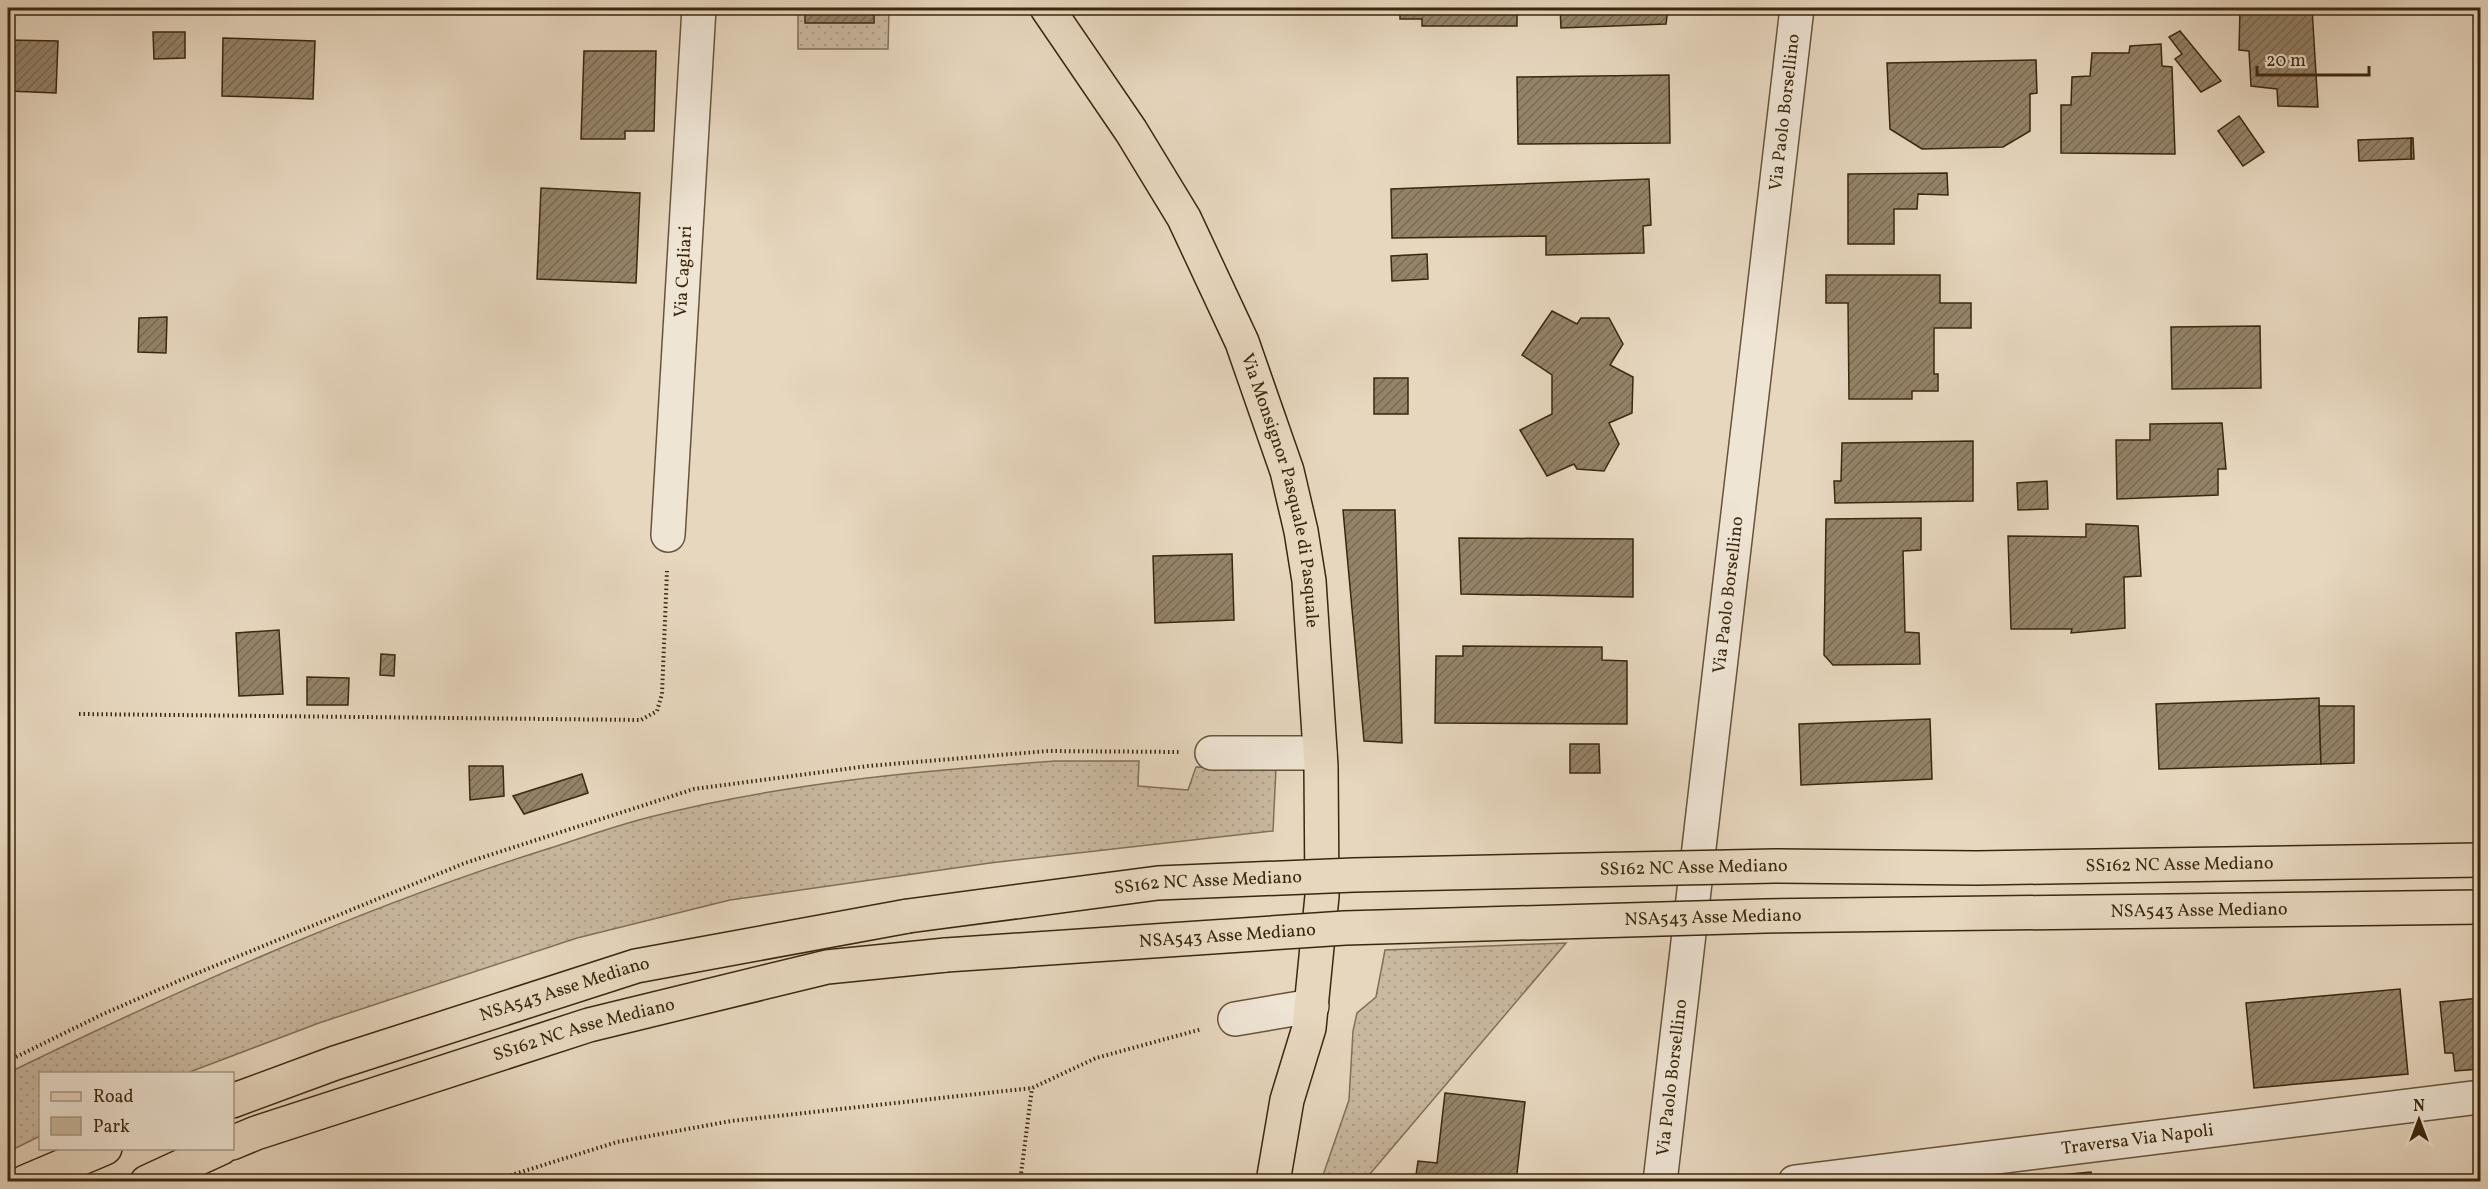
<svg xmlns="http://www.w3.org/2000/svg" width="2488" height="1189" font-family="Vollkorn,serif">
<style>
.green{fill:url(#green-dots);stroke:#827056;stroke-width:1.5}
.building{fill:url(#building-hatch);stroke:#3b280c;stroke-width:1.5}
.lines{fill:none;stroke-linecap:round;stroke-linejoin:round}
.minor-casing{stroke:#665439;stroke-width:36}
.major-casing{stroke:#3b280c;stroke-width:36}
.highway-casing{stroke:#3b280c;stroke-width:36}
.path{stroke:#3b280c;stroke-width:4;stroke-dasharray:1.5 3;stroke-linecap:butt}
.minor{stroke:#efe5d5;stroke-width:33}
.major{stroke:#e7d7bf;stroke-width:33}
.highway{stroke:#e7d7bf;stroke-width:33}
.highway-bridge-casing{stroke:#3b280c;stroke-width:36;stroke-linecap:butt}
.highway-bridge{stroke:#e7d7bf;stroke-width:33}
.labels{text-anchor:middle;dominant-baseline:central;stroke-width:5;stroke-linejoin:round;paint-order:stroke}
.street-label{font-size:18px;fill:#3b280c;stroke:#efe5d5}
</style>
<defs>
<pattern id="green-dots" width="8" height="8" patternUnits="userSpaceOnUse" patternTransform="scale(1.5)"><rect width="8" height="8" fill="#cab9a1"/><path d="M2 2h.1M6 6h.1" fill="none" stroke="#ae9f89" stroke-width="1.8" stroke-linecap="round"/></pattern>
<pattern id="building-hatch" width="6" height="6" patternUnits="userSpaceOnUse" patternTransform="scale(1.5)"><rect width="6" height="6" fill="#948369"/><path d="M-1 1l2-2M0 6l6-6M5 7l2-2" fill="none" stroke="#7a6b55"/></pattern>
</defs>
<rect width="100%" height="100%" fill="#e7d7bf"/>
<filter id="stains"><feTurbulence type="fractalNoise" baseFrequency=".00333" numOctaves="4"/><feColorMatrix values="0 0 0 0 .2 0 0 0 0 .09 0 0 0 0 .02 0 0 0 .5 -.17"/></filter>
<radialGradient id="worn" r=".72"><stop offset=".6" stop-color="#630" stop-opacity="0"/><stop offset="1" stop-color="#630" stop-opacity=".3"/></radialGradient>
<g class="green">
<path d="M798,8h91l-1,41h-90z"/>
<path d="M1055,761h84l-1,25 50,4 8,-23 80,1 -3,63 -283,32 -260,37 -153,38 -258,85 -132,50 -147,1v62l-32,16v-79c172,-84 353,-165 536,-223 35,-11 70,-24 106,-33 133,-34 269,-46 405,-56z"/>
<path d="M1566,943l-202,238h-43l28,-81 4,-69 4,-18 19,-16 9,-47z"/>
</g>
<g class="building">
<rect x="805" y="8" width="69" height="15"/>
<path d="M1400,8h117v18h-95v-7h-22z"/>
<path d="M1560,8h108l-2,16 -105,4z"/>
<path d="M2240,8h72l6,99 -40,-1 -1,-17 -26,-3 -2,-35 -10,-1z"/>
<path d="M2180,31l41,50 -20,11 -26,-33 7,-5 -13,-17z"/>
<path d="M153,32h32v26l-31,1z"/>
<path d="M223,38l92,3 -2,58 -91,-3z"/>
<path d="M8,40l50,1 -2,52 -48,-2z"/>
<path d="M2161,44l1,22 10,1 3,87 -114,-1v-48h10l1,-28 18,-1 2,-23h37l1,-7z"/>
<path d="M584,51h72l-2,80h-29v8h-44z"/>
<path d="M2036,60l1,33 -7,1v37l-27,16 -81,2 -32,-20 -3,-66z"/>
<path d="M1669,75l1,68 -152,1 -1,-67z"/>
<path d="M2239,116l25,36 -21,14 -25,-35z"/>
<path d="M2411,138h2l1,21h-3z"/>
<path d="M2411,138v21l-52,2 -1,-21z"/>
<path d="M1947,173l1,22 -30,-1 -1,15h-23v35h-46v-70z"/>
<path d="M1649,179l2,46 -8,1 1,27 -98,2v-19l-154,2 -1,-49z"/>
<path d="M541,188l99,5 -4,90 -99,-4z"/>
<path d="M1427,254l1,25 -36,2 -1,-25z"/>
<path d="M1826,275h114v28h31v25h-37v46h4v17h-26v8h-63l-1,-96h-22z"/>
<path d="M1552,311l25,13 4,-6h28l14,26 -13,21 23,12 -1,36 -23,10 10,21 -15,27 -27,-2 -3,-5 -27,12 -27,-46 32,-16v-39l-30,-20z"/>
<path d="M167,317l-1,36 -28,-1 1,-34z"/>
<path d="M2260,326l1,62 -89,1 -1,-62z"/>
<rect x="1374" y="378" width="34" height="36"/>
<path d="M2222,423l4,46h-8v26l-101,4 -1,-59h34v-16z"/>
<path d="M1973,441v60l-138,2 -1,-22h7l1,-38z"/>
<path d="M2047,481l1,28 -30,1 -1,-27z"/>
<path d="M1343,510h52l7,233 -38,-2z"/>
<path d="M1921,518v32l-18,1 2,81 14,1 1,31 -87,1 -9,-10 2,-136z"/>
<path d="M2086,524l52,2 3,50 -17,1 1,51 -54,5 1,-4h-61l-3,-93 78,1z"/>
<path d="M1459,538l174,1v58l-172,-3z"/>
<path d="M1232,554l2,66 -79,3 -2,-67z"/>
<path d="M279,630l4,64 -44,2 -3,-63z"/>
<path d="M1463,646l139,1v13l25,1v63l-192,-1 1,-67h27z"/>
<path d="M381,654l14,1 -1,21 -14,-1z"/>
<path d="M307,677l42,1 -1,27h-41z"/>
<path d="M2319,698l2,66 -162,5 -3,-65z"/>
<path d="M2319,706h35v57l-33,1z"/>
<path d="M1930,719l2,60 -131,6 -2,-61z"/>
<path d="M1570,744h29l1,29h-30z"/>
<path d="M469,766h34l1,30 -34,4z"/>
<path d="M582,774l6,19 -64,21 -11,-18z"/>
<path d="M2400,989l8,85 -154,14 -8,-85z"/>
<path d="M2480,998v71l-25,2 -2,-18h-8l-5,-51z"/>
<path d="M1445,1093l80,9 -9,80h-101l3,-21 19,2z"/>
<path d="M2091,1172l1,7 36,-4 1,7h-80l-1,-6z"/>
</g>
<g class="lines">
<defs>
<g id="minor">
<path id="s1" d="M668,535l31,-527"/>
<path d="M1212,753h108"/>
<path d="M1235,1019l77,-13"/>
<path id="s2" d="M1660,1182l137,-1174"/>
<path id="s3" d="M1795,1182l685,-85"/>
</g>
<g id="major">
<path id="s4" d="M1047,8l84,123 53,87 58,124 45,129 14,60 8,50 12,185 1,130 -13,132 -22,72 -14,82"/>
</g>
<g id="highway">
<path id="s5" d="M232,1101l103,-38 301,-97 272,-50"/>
<path id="s6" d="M232,1143l24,-10 333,-108 238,-58 119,-12"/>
<path d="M25,1182l80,-34"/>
<path d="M147,1182l74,-34"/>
</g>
</defs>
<use href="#minor" class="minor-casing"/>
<use href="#major" class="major-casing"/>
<use href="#highway" class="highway-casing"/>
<g class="path">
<path d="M79,714l562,6 16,-9 5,-17 5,-123"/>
<path d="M8,1061l93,-46 82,-36 282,-116 229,-74 174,-23 180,-15 131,1"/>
<path d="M489,1182l128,-40 114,-21 301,-33 64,-30 106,-29"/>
<path d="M1020,1182l12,-94"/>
</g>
<use href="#minor" class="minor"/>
<use href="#major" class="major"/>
<use href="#highway" class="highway"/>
<defs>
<g id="highway-bridge">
<path id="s7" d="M908,916l250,-33 196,-8 421,-9 202,2 503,-8"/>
<path id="s8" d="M946,955l399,-27 420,-12 715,-9"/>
</g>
</defs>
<use href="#highway-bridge" class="highway-bridge-casing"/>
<use href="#highway-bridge" class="highway-bridge"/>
</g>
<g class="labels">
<g class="street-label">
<text stroke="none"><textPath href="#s2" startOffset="1077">Via Paolo Borsellino</textPath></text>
<text stroke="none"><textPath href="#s1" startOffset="264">Via Cagliari</textPath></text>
<text stroke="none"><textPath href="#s4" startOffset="542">Via Monsignor Pasquale di Pasquale</textPath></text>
<text stroke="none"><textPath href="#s2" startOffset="591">Via Paolo Borsellino</textPath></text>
<text stroke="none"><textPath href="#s7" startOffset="1274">SS162 NC Asse Mediano</textPath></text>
<text stroke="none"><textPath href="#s7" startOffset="788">SS162 NC Asse Mediano</textPath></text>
<text stroke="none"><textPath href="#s7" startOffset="302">SS162 NC Asse Mediano</textPath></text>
<text stroke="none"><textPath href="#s8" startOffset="1254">NSA543 Asse Mediano</textPath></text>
<text stroke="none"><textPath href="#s8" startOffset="768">NSA543 Asse Mediano</textPath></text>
<text stroke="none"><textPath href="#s8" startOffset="282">NSA543 Asse Mediano</textPath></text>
<text stroke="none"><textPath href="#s5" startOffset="351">NSA543 Asse Mediano</textPath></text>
<text stroke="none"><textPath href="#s6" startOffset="370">SS162 NC Asse Mediano</textPath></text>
<text stroke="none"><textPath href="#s2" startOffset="105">Via Paolo Borsellino</textPath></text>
<text stroke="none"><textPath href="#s3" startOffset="345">Traversa Via Napoli</textPath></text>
</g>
</g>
<rect width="2488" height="1189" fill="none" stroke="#e7d7bf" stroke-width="30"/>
<rect x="9" y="9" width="2470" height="1171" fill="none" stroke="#3b280c" stroke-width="3"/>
<rect x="15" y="15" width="2458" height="1159" fill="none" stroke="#3b280c" stroke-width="1.5"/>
<rect x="39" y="1072" width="195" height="78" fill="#efe5d5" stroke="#a79985" stroke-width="1.5"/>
<rect x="51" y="1092" width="30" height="9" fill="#e7d7bf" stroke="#a79985" stroke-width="1.5"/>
<text x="93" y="1102" font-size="18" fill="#3b280c">Road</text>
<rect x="51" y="1117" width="30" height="18" fill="#cab9a1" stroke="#a79985" stroke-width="1.5"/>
<text x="93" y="1132" font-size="18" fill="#3b280c">Park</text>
<g transform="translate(2419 1120)" stroke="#efe5d5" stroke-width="4.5" paint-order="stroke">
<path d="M0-4.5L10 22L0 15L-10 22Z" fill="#3b280c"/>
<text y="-9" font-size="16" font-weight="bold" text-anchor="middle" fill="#3b280c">N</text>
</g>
<path d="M2257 66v9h112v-9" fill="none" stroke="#3b280c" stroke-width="3"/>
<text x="2266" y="66" font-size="18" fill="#3b280c" stroke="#efe5d5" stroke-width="4.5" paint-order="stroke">20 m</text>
<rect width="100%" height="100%" filter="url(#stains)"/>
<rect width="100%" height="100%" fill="url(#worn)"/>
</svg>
